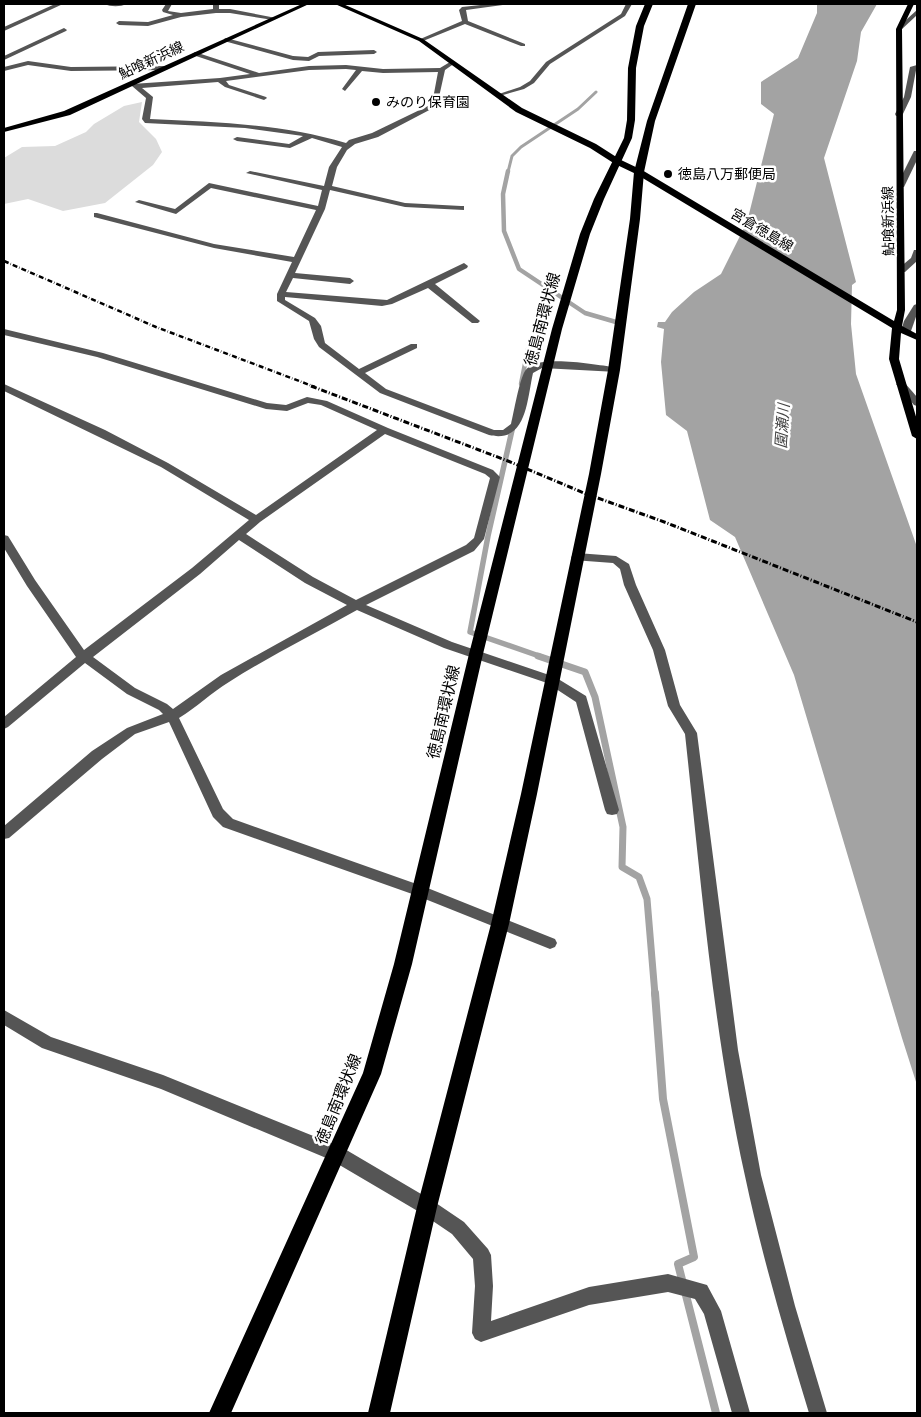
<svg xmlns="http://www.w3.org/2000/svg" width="921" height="1417" font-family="Ubuntu,'Noto Sans JP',sans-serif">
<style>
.green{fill:#dcdcdc}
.water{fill:#a3a3a3}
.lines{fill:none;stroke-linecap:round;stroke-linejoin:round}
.stream-far4{stroke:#a3a3a3;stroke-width:3}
.stream-far3{stroke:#a3a3a3;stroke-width:4.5}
.stream-far2{stroke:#a3a3a3;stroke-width:5.5}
.stream-far1{stroke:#a3a3a3;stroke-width:7}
.stream{stroke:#a3a3a3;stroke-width:8}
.minor{fill:#555;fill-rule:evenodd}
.major{fill:#000;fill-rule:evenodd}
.highway{fill:#000;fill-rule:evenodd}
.rail-far1{stroke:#000;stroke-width:2.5;stroke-dasharray:5 2 0.5 2;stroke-linecap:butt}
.rail{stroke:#000;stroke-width:3;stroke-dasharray:6 2 1 2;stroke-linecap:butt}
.poi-dot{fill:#000;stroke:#fff;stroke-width:2}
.labels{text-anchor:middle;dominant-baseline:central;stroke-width:5;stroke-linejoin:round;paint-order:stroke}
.far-street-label{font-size:14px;fill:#000;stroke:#fff}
.far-poi-label{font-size:14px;fill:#000;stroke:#fff;text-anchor:start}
.far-water-label{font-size:15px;font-style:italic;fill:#444;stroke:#fff}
.street-label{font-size:16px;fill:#000;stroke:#fff}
</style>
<rect width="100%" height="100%" fill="#fff"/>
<path class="green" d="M142,102l-3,20 17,17 6,13 -9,13 -48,38 -42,8 -35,-12 -24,5v-46l18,-11 33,-1 31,-14 8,-8 30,-18z"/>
<path class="water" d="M817,4h60l-16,28 -4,29 -33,97 32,124 -4,3 -1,39 5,50 61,173v538l-15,-47 -108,-363 -59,-138 -25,-17 -23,-89 -21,-16 -5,-53 3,-33 -7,-2 1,-5h7l7,-10 22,-20 27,-18 26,-52 27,-108 -13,-10v-22l37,-24 19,-45z"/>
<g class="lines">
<path class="stream-far4" d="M508,172l4,-16 9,-9 57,-38 18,-17"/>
<g class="stream-far3">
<path d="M508,171l-5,23 1,37 15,38 66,44 31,9"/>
<path d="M521,384l7,-35"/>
</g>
<path class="stream-far2" d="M513,426l-25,110 -18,96 72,25"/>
<path class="stream-far1" d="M538,656l47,16 10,25 28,130 -1,40 17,10 8,22 8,96"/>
<path class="stream" d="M655,993l8,106 31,158 -16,7 38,149"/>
<g class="minor">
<path d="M55,4h8l-59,27v-4z"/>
<path d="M105,4h21c-5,3 -16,3 -21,0z"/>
<path d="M166,4h6l-4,7 13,2 32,-4v-5h6v5h11l46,9 -3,2 -43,-7h-14l-35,4 -33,9 -29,-1 -3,-2 3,-2 29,1 25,-7 -10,-3 -1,-2z"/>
<path d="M490,4h20l-44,6 2,11 57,23v2h-4l-56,-22 -42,17 -5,-1 44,-19 -3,-11 3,-3z"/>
<path d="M626,4h6l-7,12 -75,48 -16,19 -10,6 -28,8v-2l24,-8 10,-6 16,-19 75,-48z"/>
<path d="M917,10v5l-16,15h-4v-2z"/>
<path d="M64,28l3,2 -1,1 -62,29v-4z"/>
<path d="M226,38l67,18 15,1 10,-5 56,-2 3,2 -3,2 -55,2 -10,5 -16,-1 -69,-19v-2z"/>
<path d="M195,52l64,21 50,-7 37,-1 37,4 57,-1 10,-6 5,1 -10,7 -8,36 -59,31 -23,7 -8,6 -10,17 -5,19 73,17 56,3h3v4l-59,-3 -75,-17 -5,19 -30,64 55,5 4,3 -4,3 -57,-6 -7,14 101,8 77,-37 4,3 -1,2 -32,16 45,37 -2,2h-6l-44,-35 -36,16 -10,2 -97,-9v3l30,18 6,8 4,17 34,26 52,-25h6v4l-52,25 21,16 108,41h9l8,-6c3,-12 8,-43 14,-53 11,-18 70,-6 89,-4l3,1v4l-75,-4 -9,5c-6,26 -6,71 -44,62l-109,-42 -61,-46 -5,-8 -5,-18 -32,-20v-7l15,-32 -78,-14 -120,-31v-4h3l117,31 80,13 22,-47 -105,-22 -35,26 -41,-12 4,-2 36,9 34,-26 109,23 4,-16 -76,-17 4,-2 74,15 5,-19 13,-20 -30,-9 -22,10 -53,-7 -4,-2 4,-2 52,7 14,-8 -58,-8 -100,-5 -3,-4 4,-21 -14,-12v-2l88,-6 30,-4 -57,-19 -1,-1zM346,69l10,1 -14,19 3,2 17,-20 21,2 55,-1 -6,32 -60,29 -23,7 -3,3c-64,-19 -130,-21 -196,-24l3,-22 -11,-9 76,-6 7,5 39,13 3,-2 -1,-1 -37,-12 -3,-4 83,-11z"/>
<path d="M28,61l43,6 95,-1 3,2 -3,2 -95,1 -43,-6 -24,6v-4z"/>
<path d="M917,65l-6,32 -9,19h-6l-1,-2 9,-17 6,-30z"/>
<path d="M914,151h3v9l-13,27h-6l-1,-2z"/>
<path d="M914,250h3v11l-12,11h-6v-4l12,-10z"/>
<path d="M917,304v10l-6,17 -2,2h-6l-2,-2 3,-10 10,-16z"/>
<path d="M4,329l99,24 164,50 19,2 21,-8 20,4 61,27 105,42 7,7 -16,62 -10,12 -108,54 86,37 103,35 31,19 33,114 -2,4 -5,1 -5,-1 -2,-4 -29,-108 -29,-19 -103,-35 -87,-38c-43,24 -87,46 -128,72 -18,11 -32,25 -50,36l44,91 10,10 192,68 130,52 2,4 -2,4 -5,2 -135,-54 -192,-68 -10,-10 -44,-95 -34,12 -33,25 -93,79 -5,1v-13l88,-75 35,-23 36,-14 -4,-4 -32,-16 -42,-31 -77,64 -4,2v-12l72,-60 -49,-71 -23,-38v-13l4,1 27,44 49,70 108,-82 57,-48 -88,-53 -157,-76v-7l101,46 63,33 88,52 121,-85 -56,-25 -13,-2 -21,8 -21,-2 -169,-52 -93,-22zM385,434l100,40 5,4 -16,60 -8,7 -110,55 -43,-23 -67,-43 14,-12zM239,540l66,43 42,22 -126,70 -48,34 -6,-5 -32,-16 -42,-31 107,-83z"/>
<path d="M901,381l3,1 13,15v9l-3,-1 -18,-21z"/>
<path d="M577,553l39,3 13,8 7,21 29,65 15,55 17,28 41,317 23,125 34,131 32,107h-18c-24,-79 -47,-157 -64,-237 -32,-145 -44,-295 -60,-442l-17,-28 -15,-56 -29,-65 -4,-16 -7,-6 -40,-3 -2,-3z"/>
<path d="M4,1010l47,27 112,38 180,73 90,53 31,21 24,27 3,6 2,31 -2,35 98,-34 79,-13 39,11 14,26 29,102h-18l-28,-99 -9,-15 -27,-7 -79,13 -108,37 -6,-3 -3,-6 3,-47 -2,-27 -21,-25 -31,-21 -90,-53 -170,-71 -119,-41 -38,-23z"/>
</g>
<g class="major">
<path d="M302,4h7l-239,111 -66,17v-4l60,-17z"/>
<path d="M335,4h8l80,35 99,69 74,36 25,16 21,10 252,151 3,-11 -1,-281 12,-25h6l-12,25 3,281 -3,16 15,8v6l-16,-7 -2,26 18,61v19l-5,-3 -23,-77 3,-31 -256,-154 -21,-10 -25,-16 -74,-36 -97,-71z"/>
</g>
<g class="highway">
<path d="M645,4h8l-9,22 -8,42 -1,52 -3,18 -28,61 -14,35 -28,95 -79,325 -71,310 -31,110 -150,339h-22l154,-340 31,-109 75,-310 83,-325 28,-95 14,-35 30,-61 3,-18 1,-52 8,-42z"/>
<path d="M688,4h8l-41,117 -11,51 -4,47 -20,151 -19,104 -64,320 -28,130 -72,283 -47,206h-22l49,-206 74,-283 30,-130 68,-320 19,-104 22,-151 4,-47 13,-51z"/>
</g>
<path class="rail-far1" d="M4,261l152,66 159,60"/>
<path class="rail" d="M311,386l197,75 76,32 83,30 250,99"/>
</g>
<g class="poi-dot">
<circle cx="376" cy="102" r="5"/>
<circle cx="668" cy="174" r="5"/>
</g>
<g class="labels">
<g class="far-street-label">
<text transform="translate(151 60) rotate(-25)">鮎喰新浜線</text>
<text transform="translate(888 221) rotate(-91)">鮎喰新浜線</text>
<text transform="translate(762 230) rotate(31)">宮倉徳島線</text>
</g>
<g class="far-poi-label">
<text x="386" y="102">みのり保育園</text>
<text x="678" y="174">徳島八万郵便局</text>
</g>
<g class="far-water-label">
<text transform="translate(782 426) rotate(-86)">園瀬川</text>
</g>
<g class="street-label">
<text transform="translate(542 319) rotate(-75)">徳島南環状線</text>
<text transform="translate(443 712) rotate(-77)">徳島南環状線</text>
<text transform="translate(338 1099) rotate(-68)">徳島南環状線</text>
</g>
</g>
<rect width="921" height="1417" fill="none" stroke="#000000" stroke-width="10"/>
</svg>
